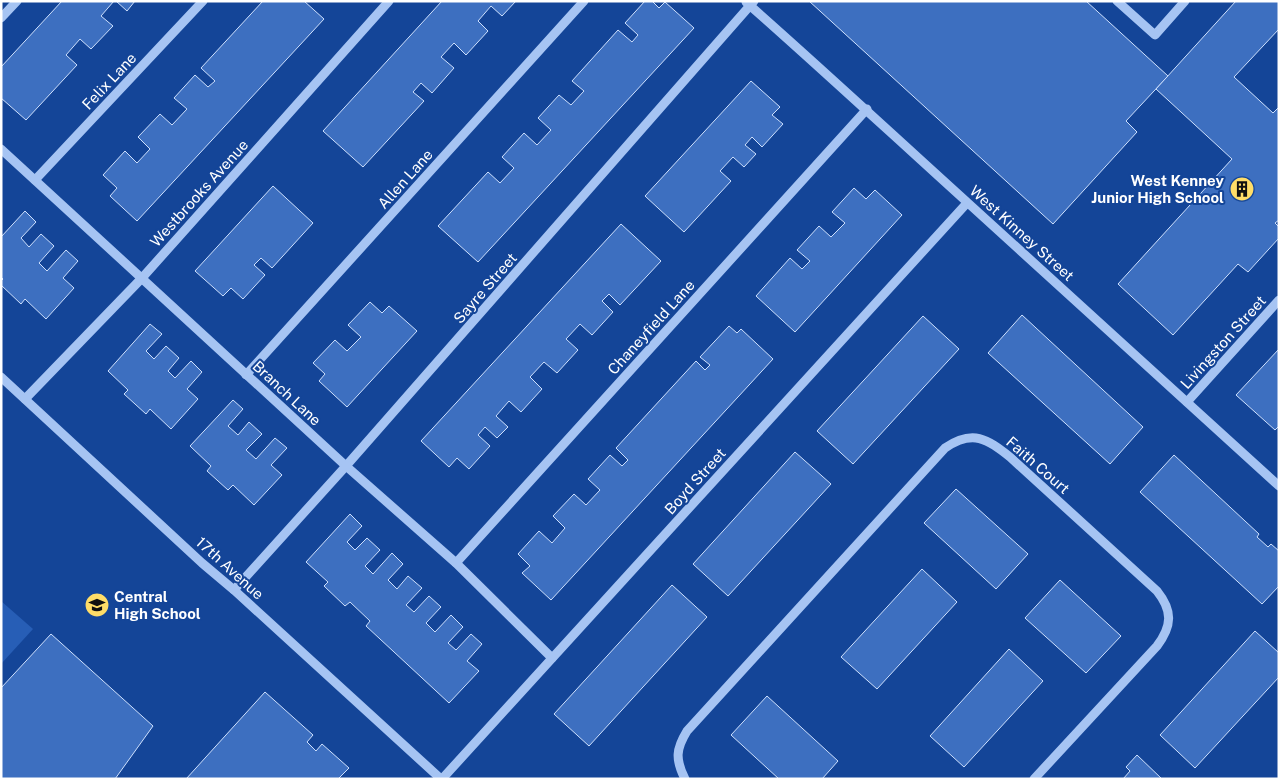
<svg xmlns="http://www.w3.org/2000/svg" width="1280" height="780" font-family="'Public Sans',sans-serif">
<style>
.green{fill:#275eb6}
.building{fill:#3d6fc0;stroke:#cee0fd}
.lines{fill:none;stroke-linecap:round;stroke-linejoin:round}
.minor{stroke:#a6c4f3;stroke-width:9}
.labels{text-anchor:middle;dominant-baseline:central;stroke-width:4;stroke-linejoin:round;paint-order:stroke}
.street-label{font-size:15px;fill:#fff;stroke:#144598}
.poi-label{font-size:15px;font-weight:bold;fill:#fff;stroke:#144598;text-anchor:end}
</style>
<rect width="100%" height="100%" fill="#144598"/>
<path class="green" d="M1,601l32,28 -32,35z"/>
<g class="building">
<path d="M62,1h52l-13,15 12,10 -22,23 -11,-10 -14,16 11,10 -51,55 -25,-22v-31z"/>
<path d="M116,1h19l-8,10z"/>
<path d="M263,1h41l20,18 -187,202 -27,-25 7,-8 -14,-13 22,-24 12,12 13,-14 -12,-12 22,-23 12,11 15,-16 -13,-11 21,-23 13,12 7,-6 -14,-13z"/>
<path d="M442,1h74l-14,15 -11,-10 -13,15 10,10 -22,24 -12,-12 -13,14 13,11 -22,25 -11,-10 -8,9 11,9 -61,66 -40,-36z"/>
<path d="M645,1h7l7,7 6,-6 29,26 -216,234 -40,-36 50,-54 12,11 14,-15 -12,-11 22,-24 13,12 14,-15 -13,-12 21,-23 12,10 13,-14 -12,-10 46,-51 14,12 6,-7 -13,-12z"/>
<path d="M809,1h277l82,75 -42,45 11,11 -84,92z"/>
<path d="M1236,1h43v28l-45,48 39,36 6,-6v113l-4,3 4,4v11l-31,34 -10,-8 -65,71 -55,-51 114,-125 -76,-70z"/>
<path d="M751,81l29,26 -8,8 11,9 -21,23 -10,-10 -7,8 11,9 -12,13 -11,-10 -13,14 11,10 -47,51 -39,-36z"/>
<path d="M273,186l40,37 -41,45 -11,-10 -7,7 11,10 -22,24 -12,-11 -8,8 -28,-25z"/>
<path d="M854,188l12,11 9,-9 27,25 -107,117 -39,-36 34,-38 12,11 8,-8 -13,-11 22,-24 12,11 14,-14 -13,-11z"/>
<path d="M25,211l11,11 -15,16 8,9 12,-13 13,12 -15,17 8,8 19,-21 12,11 -15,17 11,10 -28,31 -21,-20 -4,5 -20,-19v-4l2,-2 -2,-2v-40z"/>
<path d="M621,224l40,37 -41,44 -11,-11 -7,7 11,11 -21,23 -12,-11 -14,15 12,11 -21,23 -13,-11 -14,15 12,12 -21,23 -12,-11 -13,15 12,11 -11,11 -12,-11 -7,8 12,11 -21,23 -12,-11 -8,9 -28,-26z"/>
<path d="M370,302l12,11 7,-7 28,25 -70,76 -28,-26 6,-7 -12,-11 22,-23 12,11 14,-14 -13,-12z"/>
<path d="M1022,315l121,112 -33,37 -122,-111z"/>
<path d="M923,316l36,33 -106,115 -36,-33z"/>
<path d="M150,324l12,10 -16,17 8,8 12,-13 13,12 -11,13 7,7 16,-17 11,11 -15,17 11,10 -27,30 -21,-20 -4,5 -22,-20 4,-4 -20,-19z"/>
<path d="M729,326l8,7 4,-4 32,30 -222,241 -29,-27 8,-7 -12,-12 21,-23 13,12 13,-15 -12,-12 21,-22 12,11 14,-15 -12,-11 22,-24 12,11 6,-6 -12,-12 80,-87 9,9 5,-5 -10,-8z"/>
<path d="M1279,349v77l-4,4 -39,-35z"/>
<path d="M233,400l10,9 -15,17 10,9 11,-13 13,12 -16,16 10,9 19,-21 12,10 -16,17 11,10 -28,30 -21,-20 -5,5 -21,-19 4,-5 -21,-20z"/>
<path d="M795,452l36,32 -103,112 -35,-32z"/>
<path d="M1174,455l85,79 -2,3 11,10 3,-3 8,7v35l-17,18 -122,-112z"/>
<path d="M956,489l72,65 -32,35 -72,-66z"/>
<path d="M350,514l12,12 -15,16 8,8 12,-12 13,12 -15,16 8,8 19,-21 11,11 -15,16 9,9 11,-13 14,12 -16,17 8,7 15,-16 12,11 -15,16 9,9 16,-17 12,12 -15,16 8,7 15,-16 11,10 -15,17 12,10 -30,32 -83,-77 4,-5 -20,-19 -5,4 -21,-20 4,-4 -22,-20z"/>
<path d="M922,569l35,33 -80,87 -36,-32z"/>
<path d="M1060,580l61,56 -35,37 -61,-55z"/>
<path d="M672,585l35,32 -118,129 -35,-32z"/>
<path d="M1255,631l24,22v24l-84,91 -35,-33z"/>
<path d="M51,634l102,92 -38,53h-114v-91z"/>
<path d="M1009,649l34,32 -79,86 -34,-31z"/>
<path d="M265,692l48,43 -6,7 9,9 6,-7 27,24 -11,11h-152z"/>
<path d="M767,696l71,65 -16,18h-43l-48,-44z"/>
<path d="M1137,755l25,24h-39l7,-8 -4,-4z"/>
</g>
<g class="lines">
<g class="minor">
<path d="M1117,1l38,34 30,-34"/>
<path d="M746,2c75,66 148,134 222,201 103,95 208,188 311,283"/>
<path d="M1,18l16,-17"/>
<path d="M1,149l345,317 110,97 96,95"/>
<path d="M35,180l168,-179"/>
<path d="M246,375l338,-374"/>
<path d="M1,377l201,186 32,27 207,189"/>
<path d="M25,399l117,-121 247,-277"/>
<path d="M1187,402l92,-102"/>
<path d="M456,563l411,-454"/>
<path d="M234,590l112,-124 408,-465"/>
<path d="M442,779l525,-576"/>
<path d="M685,779c-10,-20 -9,-30 2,-48l258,-283c28,-19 42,-9 65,9l147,134c16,20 15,35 0,55l-123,133"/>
</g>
</g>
<defs>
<symbol id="building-disc" viewBox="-11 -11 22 22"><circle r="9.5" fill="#ffdd68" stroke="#144598"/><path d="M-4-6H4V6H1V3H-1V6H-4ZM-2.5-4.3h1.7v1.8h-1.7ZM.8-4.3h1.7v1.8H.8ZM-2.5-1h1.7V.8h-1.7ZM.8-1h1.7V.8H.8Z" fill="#111"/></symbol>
<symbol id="school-disc" viewBox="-11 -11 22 22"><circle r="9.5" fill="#ffdd68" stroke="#144598"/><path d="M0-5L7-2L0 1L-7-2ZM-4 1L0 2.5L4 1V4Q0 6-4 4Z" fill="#111"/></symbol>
</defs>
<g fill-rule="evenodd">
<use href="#building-disc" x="1228" y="175" width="28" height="28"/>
<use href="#school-disc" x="83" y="591" width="28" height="28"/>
</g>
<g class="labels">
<g class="street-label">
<text transform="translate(109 81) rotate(-47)">Felix Lane</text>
<text transform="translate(405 179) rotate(-48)">Allen Lane</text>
<text transform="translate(199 193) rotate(-48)">Westbrooks Avenue</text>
<text transform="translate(1022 233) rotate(42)">West Kinney Street</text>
<text transform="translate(485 288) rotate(-49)">Sayre Street</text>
<text transform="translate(651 327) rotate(-48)">Chaneyfield Lane</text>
<text transform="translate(1223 342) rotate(-48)">Livingston Street</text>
<text transform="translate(287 393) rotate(43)">Branch Lane</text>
<text transform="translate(1038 465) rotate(41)">Faith Court</text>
<text transform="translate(695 481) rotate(-48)">Boyd Street</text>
<text transform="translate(230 568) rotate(42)">17th Avenue</text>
</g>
<g class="poi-label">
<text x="1224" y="180">West Kenney<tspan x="1224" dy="17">Junior High School</tspan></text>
<text x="114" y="596" text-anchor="start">Central<tspan x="114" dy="17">High School</tspan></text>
</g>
</g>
<rect width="1280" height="780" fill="none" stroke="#ffffff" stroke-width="5"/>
</svg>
